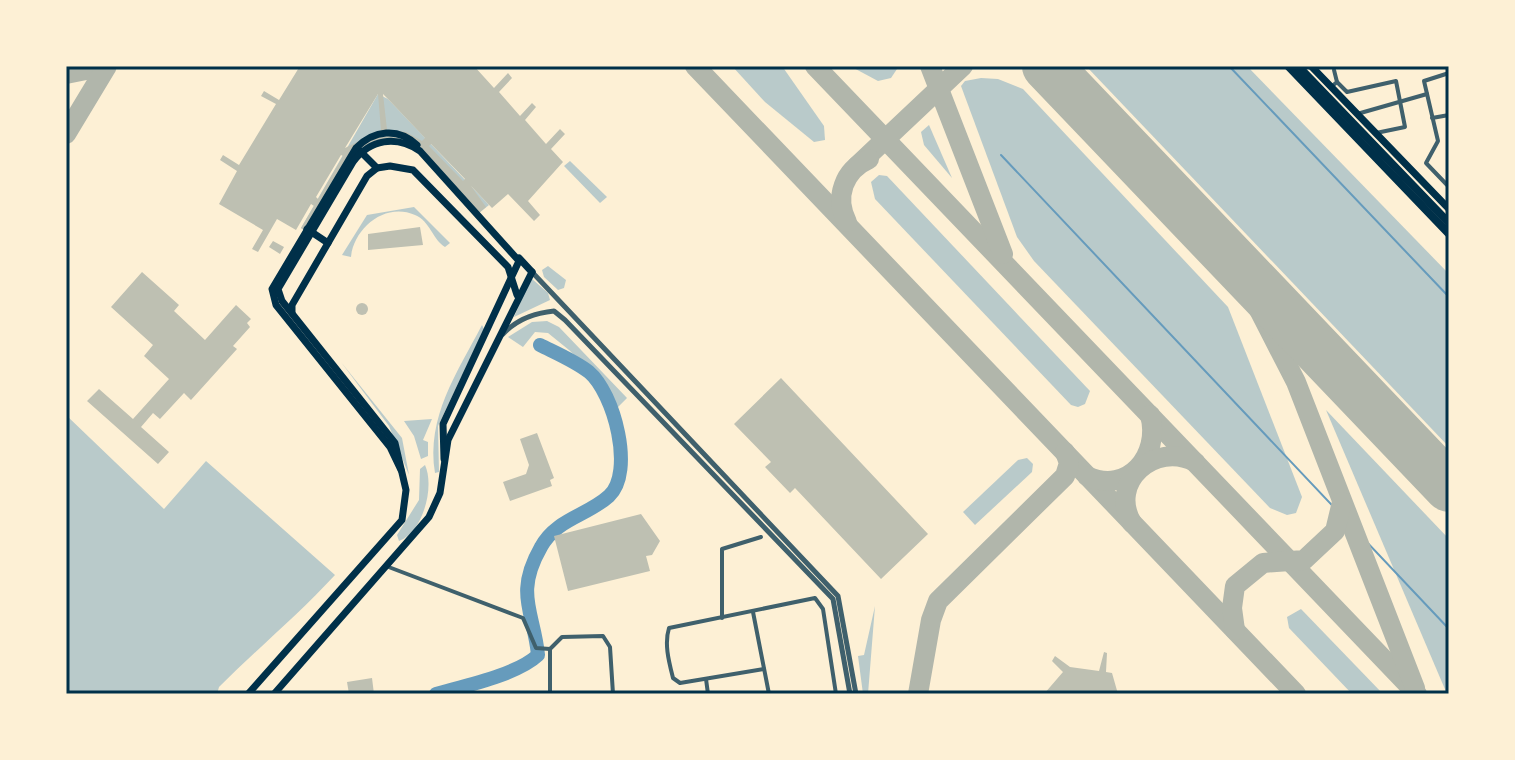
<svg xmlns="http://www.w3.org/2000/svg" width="1515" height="760" font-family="'DejaVu Sans',sans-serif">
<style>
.green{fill:#b9caca}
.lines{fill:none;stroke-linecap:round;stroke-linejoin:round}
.stream{stroke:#669bbc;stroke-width:2}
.river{stroke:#669bbc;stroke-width:14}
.taxiway{stroke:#b1b6ab;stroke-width:20}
.runway{stroke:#b1b6ab;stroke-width:50}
.building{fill:#bec0b2;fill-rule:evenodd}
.minor{stroke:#3f606c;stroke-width:4}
.tertiary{stroke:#3f606c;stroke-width:5}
.primary{stroke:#003049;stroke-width:7}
.motorway{stroke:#003049;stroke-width:8}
.neatline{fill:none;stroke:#003049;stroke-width:3}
</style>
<rect width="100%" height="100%" fill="#fdf0d5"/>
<g class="green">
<path d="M732,66h50l42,60 1,14 -11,2 -49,-40z"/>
<path d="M850,66h49l-8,12 -13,3z"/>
<path d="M1086,66h161l202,208v173z"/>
<path d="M981,78l17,1 25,10 205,218 74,190 -6,16 -9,2 -17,-7 -236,-247 -17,-24 -56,-151 4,-5z"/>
<path d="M378,94l10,5 101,106 -10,8 -55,-59 -22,-12 -39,6 -55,85 -7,-5z"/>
<path d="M929,125l23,53 -28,-33 -3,-13z"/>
<path d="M570,161l37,36 -7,6 -36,-37z"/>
<path d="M879,175l8,1 203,215 -5,13 -7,3 -7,-2 -196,-206 -4,-17z"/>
<path d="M414,207l36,36 -5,4c-12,-7 -15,-26 -30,-32 -30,-13 -61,13 -64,42l-9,-2 25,-40z"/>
<path d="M548,266l18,14 -2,8 -6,2 -14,-13 -2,-7z"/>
<path d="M531,278l17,15 2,7 -36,17z"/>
<path d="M547,321l12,6 68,71 -10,10 -24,-35 -24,-23 -21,-17 -13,-1 -12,15 -15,-10 24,-15z"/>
<path d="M482,325l2,4 -46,97 1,46 -4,1c-9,-56 22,-100 47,-148z"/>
<path d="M341,362l61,76 7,37 -20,-49z"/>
<path d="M1326,410l123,129v155h-2z"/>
<path d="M66,415l98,94 42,-48 129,114c-37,40 -78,74 -116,112l-2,7h-151z"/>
<path d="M432,419l-9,21 5,2v14l-7,3 -7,-23 -10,-15z"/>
<path d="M1027,458l6,6 -1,8 -57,53 -12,-13 55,-52z"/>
<path d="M425,465c10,22 -2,67 -26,76l-2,-6 22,-35 1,-31z"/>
<path d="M875,606l-7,88h-5l-5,-38 6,-1z"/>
<path d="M1301,609l82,85h-31l-63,-66 -2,-11z"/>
</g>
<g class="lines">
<g class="stream">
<path d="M1229,66l220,231"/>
<path d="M1001,155l448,474"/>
</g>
<path class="river" d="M436,694c28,-8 81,-19 102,-39 -4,-43 -24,-61 3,-108 15,-28 46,-31 68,-51 26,-24 5,-103 -20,-124 -14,-11 -33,-19 -49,-27"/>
<g class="taxiway">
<path d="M695,66l601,628"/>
<path d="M815,66l602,628"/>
<path d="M930,66l73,188"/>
<path d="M66,74l40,-8"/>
<path d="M66,134l41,-68"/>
<path d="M857,166l106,-100"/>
<path d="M847,222c-13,-25 -3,-52 22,-63"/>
<path d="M1213,241l44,65 39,76 119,306"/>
<path d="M1087,476c41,19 74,-21 63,-61"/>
<path d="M1132,523c-24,-41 23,-82 63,-61"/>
<path d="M1235,630l-3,-22 3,-22 28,-23 41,-3 31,-29 7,-29"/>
<path d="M918,694l13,-74 7,-19 127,-125 4,-13 -4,-11"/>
</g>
<path class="runway" d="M1047,66l402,421"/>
</g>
<g class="building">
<path d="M300,66h174l20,22 14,-15 4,5 -13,14 21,24 12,-13 4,4 -11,13 21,24 14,-15 5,5 -14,15 12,13 -35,39 12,14 -6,6 -26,-27 -16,14 -21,-22 15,21 -7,6 -55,-59 -22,-12 -39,6 -55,85 -7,-5 13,-22 -3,-2 -15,26 -19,-11 -19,33 -6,-3 11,-19 -44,-26 18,-33 -17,-11 3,-5 16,10 37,-61 -15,-8 3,-5 15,9zM378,94l3,36 -36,18zM383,94l5,5 37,39 -3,3 -16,-9 -19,-2zM431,144l34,35 -2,2 -34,-35zM341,155l2,1 -25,43 -2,-2z"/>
<path d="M420,227l3,18 -55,5v-16z"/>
<path d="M273,241l11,6 -4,7 -11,-7z"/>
<path d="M142,272l37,33 -5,6 31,29 31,-35 15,14 -4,4 3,4 -17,19 4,3 -46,51 -7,-7 -24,26 -7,-6 -12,14 28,25 -11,12 -71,-63 12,-12 34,30 36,-40 -25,-23 9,-11 -42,-38z"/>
<circle cx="362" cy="309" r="6"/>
<path d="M781,378l147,156 -47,45 -86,-91 -5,5 -25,-26 6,-5 -37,-38z"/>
<path d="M537,433l17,45 -4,2 2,6 -42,15 -7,-19 23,-8 3,-9 -9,-26z"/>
<path d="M641,514l19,27 -8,14 -6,1 4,15 -82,20 -14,-55z"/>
<path d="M1104,652l3,1 -1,19 6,1 6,21h-74l19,-22 -11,-11 3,-5 15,11 29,4z"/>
<path d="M372,678l2,16h-25l-2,-12z"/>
</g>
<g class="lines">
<g class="minor">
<path d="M1449,73l-25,8 14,60 -12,22 23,24"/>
<path d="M1337,82l10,10 49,-11 9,46 -29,6"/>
<path d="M1331,87l6,-5 -3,-12"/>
<path d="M1357,114l70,-20"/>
<path d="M1432,118l17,-3"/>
<path d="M386,566l137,52 13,30 14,1"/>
<path d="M753,612l16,82"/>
<path d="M722,618v-69l39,-12"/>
<path d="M550,649l12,-12 41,-1 7,11 3,47"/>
<path d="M550,649v45"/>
<path d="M764,669l-84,14 -7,-5c-4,-16 -9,-34 -4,-50l146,-30 8,11 13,85"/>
<path d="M706,679l2,15"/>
</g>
<g class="tertiary">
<path d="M532,272l306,324 18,98"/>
<path d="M503,334c14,-15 31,-21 51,-23l11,9 268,279 17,95"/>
</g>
<g class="primary">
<path d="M1311,66l138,143"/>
<path d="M359,150l18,18"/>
<path d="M307,229l21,14"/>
<path d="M519,258l13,14"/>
<path d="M292,312v-7l75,-129 10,-8 13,-2 23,4 95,97 9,28"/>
<path d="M401,470l-11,-23 -114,-142 -4,-16 84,-141c18,-18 42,-21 61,-3"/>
<path d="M248,694l154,-174 4,-30 -11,-47 -113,-142 -4,-12 75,-127c17,-23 43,-27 67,-11l99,110 -76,163 1,35"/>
<path d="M274,694l155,-177 11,-24 8,-53 84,-168"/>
</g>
<g class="motorway">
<path d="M1288,66l161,168"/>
<path d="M1298,66l151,157"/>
</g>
</g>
<rect width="1515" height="760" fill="none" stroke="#fdf0d5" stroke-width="136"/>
<rect x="68" y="68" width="1379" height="624" class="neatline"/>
</svg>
